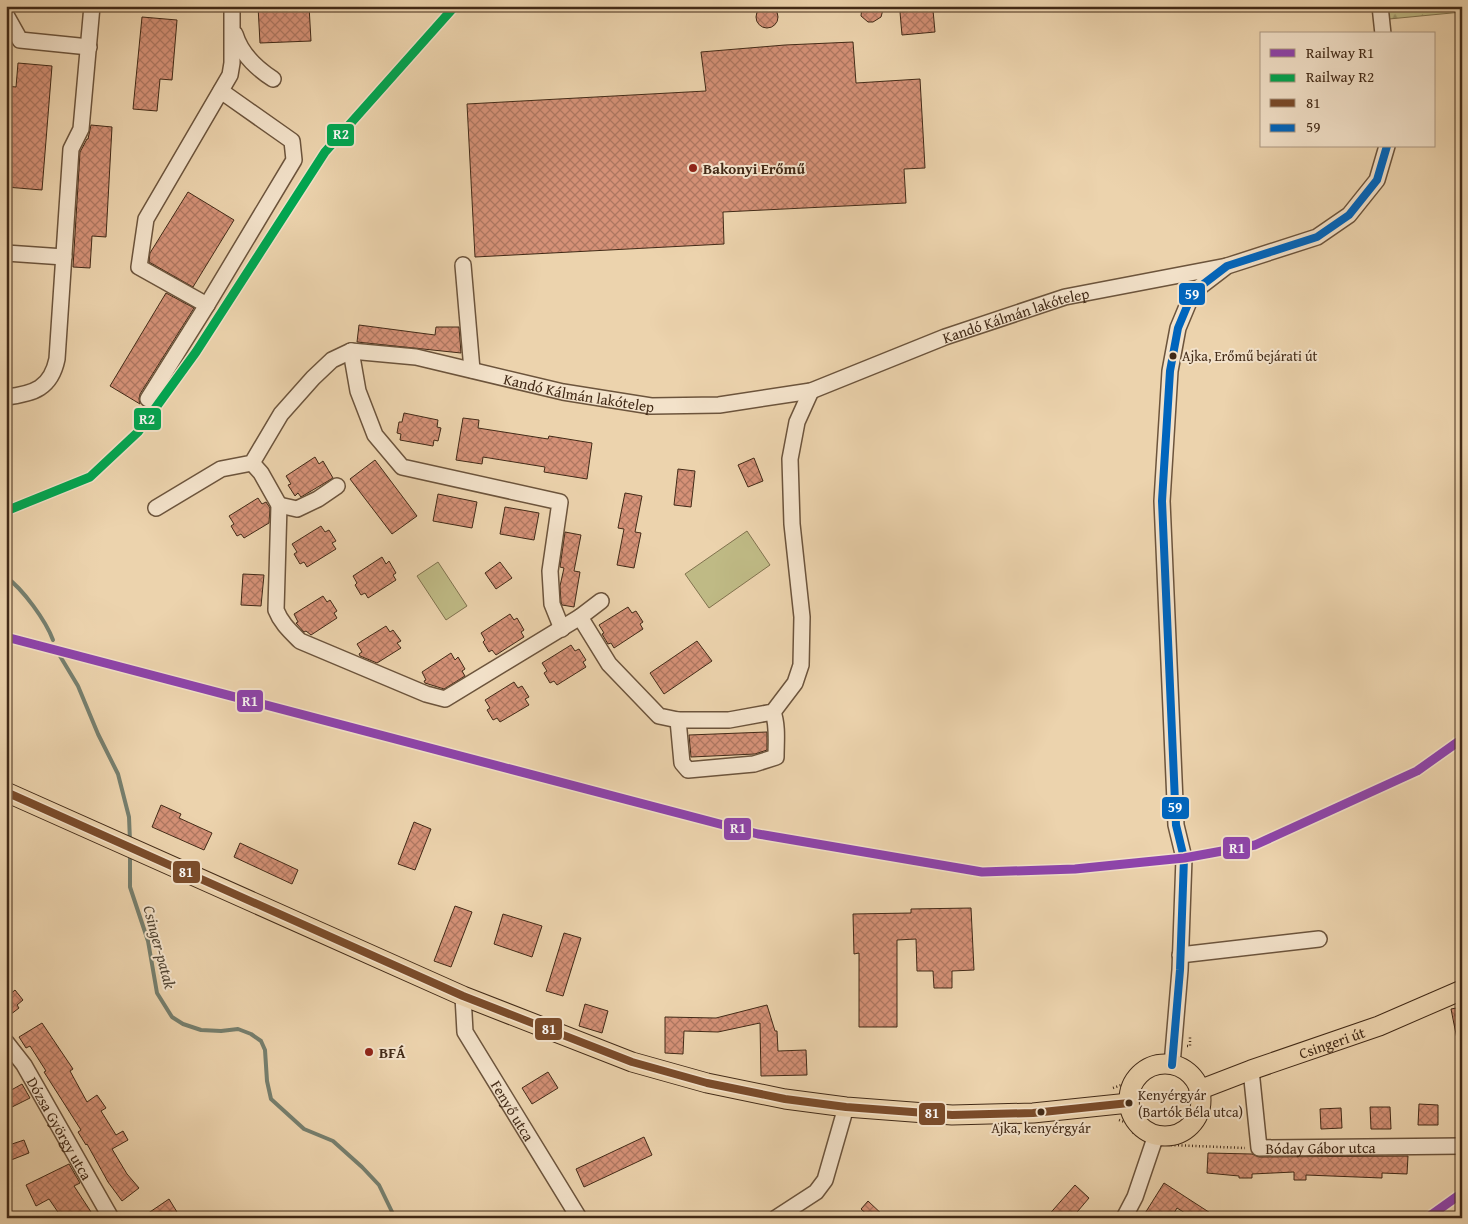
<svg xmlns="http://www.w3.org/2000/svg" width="1468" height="1224" font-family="'Gentium Book Plus',serif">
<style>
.forest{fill:url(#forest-firs);stroke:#80724e}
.pitch{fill:#bfba85;stroke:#80724e}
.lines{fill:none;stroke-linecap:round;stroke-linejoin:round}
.stream{stroke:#767f6e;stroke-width:4}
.building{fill:url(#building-cross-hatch);stroke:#422a17}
.minor-casing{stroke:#6c543c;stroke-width:18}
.major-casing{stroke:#422a17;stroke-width:21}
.path{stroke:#422a17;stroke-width:2.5;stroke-dasharray:1 2.5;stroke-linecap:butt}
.minor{stroke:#f3e2ca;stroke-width:15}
.major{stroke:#ecd3ad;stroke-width:19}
.bus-1-casing{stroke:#f3e2ca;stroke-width:11}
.bus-2-casing{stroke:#f3e2ca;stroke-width:11}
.bus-1{stroke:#7a4b2a;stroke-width:8}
.bus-2{stroke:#0065bd;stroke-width:8}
.rail-1-casing{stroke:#f3e2ca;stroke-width:12}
.rail-2-casing{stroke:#f3e2ca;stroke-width:12}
.rail-1{stroke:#8e44ad;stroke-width:9}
.rail-2{stroke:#00a651;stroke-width:9}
.poi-dot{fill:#8f2418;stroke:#f3e2ca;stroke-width:2}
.bus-dot{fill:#422a17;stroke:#f3e2ca;stroke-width:2}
.labels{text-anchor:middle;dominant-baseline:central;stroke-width:4;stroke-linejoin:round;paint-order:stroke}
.bus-label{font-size:14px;fill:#422a17;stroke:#f3e2ca;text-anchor:start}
.poi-label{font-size:15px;font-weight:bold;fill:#422a17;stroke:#f3e2ca;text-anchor:start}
.street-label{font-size:15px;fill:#422a17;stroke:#f3e2ca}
.water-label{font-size:16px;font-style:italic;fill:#534634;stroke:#f3e2ca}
.line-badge{stroke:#f3e2ca;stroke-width:2}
.badge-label{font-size:14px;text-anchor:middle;font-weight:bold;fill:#fff}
</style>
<defs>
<pattern id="forest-firs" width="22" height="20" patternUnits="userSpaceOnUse" patternTransform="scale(1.25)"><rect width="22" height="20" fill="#bfba85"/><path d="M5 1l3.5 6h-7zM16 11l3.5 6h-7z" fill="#9d976c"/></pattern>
<pattern id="building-cross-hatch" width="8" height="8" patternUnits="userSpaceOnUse" patternTransform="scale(1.25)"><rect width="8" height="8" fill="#d59177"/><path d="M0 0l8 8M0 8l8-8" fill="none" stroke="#ae7761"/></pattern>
</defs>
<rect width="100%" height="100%" fill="#ecd3ad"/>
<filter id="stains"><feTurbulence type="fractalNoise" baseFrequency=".004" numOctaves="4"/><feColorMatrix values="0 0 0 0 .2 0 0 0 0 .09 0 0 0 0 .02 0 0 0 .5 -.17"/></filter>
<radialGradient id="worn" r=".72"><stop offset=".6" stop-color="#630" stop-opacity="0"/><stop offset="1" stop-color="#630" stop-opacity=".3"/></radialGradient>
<path class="forest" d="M1388,6h74v6l-73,7z"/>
<g class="pitch">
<path d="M747,531l23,34 -61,43 -24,-34z"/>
<path d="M438,562l29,44 -21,14 -29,-44z"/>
</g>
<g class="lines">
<g class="stream">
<path d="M6,577c17,12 40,44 47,63"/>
<path d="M60,656l18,30 20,48 20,40 11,43 1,24"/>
<path d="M130,853v34l18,54 9,52 15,24 11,7 18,6 20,1 17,-2 13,5 10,7 4,9 2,31 4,18 33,30 29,12 29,26 17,18 16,33"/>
</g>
</g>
<g class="building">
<path d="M258,6h51l2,35 -51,2z"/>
<path d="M862,6h22l-3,11 -8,5h-5l-7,-6z"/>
<circle cx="767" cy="17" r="11"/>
<path d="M933,10l2,22 -33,3 -2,-23z"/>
<path d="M142,17l35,3 -5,60 -12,-1 -3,32 -24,-2z"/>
<path d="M853,42l3,41 64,-4 5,89 -21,1 2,34 -183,9 1,32 -249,13 -8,-153 239,-13 -5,-39 84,-7z"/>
<path d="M18,63l34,3 -10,124 -36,-3v-101l10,1z"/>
<path d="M91,125l21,2 -6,110 -14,-1 -2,32 -17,-1 7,-115 7,-13h1z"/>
<path d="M188,192l46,28 -41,67 -44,-25 1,-9z"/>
<path d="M166,293l28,15 -54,86 -1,5 1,5 -30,-18z"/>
<path d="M359,325l76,10 1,-8h23l2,26 -104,-11z"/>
<path d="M404,413l34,7 -1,7 4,1 -3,13 -4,-1 -1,6 -33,-6 1,-6 -4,-1 2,-11h3z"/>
<path d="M463,418l16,2 -1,8 70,11 1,-3 43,7 -5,36 -43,-7 1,-5 -62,-10 -1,7 -26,-4z"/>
<path d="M315,457l4,7 4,-3 10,17 -32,19 -3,-4 -3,3 -7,-11 3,-1 -5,-8z"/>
<path d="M754,458l9,23 -15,6 -10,-22z"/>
<path d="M375,460l42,56 -25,18 -42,-55z"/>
<path d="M678,469l17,2 -4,36 -17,-2z"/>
<path d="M625,493l17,3 -7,36 6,1 -7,35 -17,-3 7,-36 -6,-1z"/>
<path d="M438,494l39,8 -5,26 -39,-7z"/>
<path d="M258,498l4,6 4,-2 4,6 -1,15 -25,15 -3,-4 -4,2 -6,-10 3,-2 -5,-8z"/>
<path d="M505,507l34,6 -5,27 -34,-6z"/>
<path d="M321,526l4,6 4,-2 7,11 -4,2 4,6 -29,18 -3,-5 -4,2 -6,-10 3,-2 -5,-8z"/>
<path d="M565,532l16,3 -7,36 6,1 -6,35 -12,-2 -1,-3 -1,-16 4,-18 -4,-1z"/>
<path d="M382,557l4,7 3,-3 7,12 -3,2 3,5 -28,18 -3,-5 -4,2 -6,-10 2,-2 -4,-7z"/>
<path d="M500,562l12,16 -16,11 -11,-16z"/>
<path d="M243,574l21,1 -3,31 -20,-1z"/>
<path d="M323,596l4,6 3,-2 7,11 -3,2 3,5 -26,17 -5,-4 -2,1 -8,-9 2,-1 -4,-8z"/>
<path d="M628,607l4,6 4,-2 7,11 -3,2 3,5 -29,19 -3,-5 -3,1 -6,-10 2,-1 -5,-8z"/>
<path d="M510,614l4,6 3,-2 7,12 -3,2 3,5 -28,18 -4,-5 -3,2 -6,-10 2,-2 -4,-7z"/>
<path d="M386,626l4,6 3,-2 8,11 -4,2 4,5 -24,15 -17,-7 -1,-2 3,-2 -5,-8z"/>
<path d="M697,641l15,20 -48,33 -14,-21z"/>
<path d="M571,645l4,6 4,-2 7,11 -3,2 3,5 -29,18 -3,-4 -4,2 -6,-10 3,-2 -5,-8z"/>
<path d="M451,653l4,7 3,-3 7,12 -3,2 3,5 -21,13 -19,-6 -1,-2 2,-1 -4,-8z"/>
<path d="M514,682l4,6 4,-2 7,11 -4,2 4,6 -29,17 -3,-4 -4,2 -6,-10 3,-2 -5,-8z"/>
<path d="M767,732v18l-12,4 -64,3 -2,-22z"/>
<path d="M161,805l20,9 -2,4 33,15 -8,17 -52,-23z"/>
<path d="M414,822l17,7 -16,41 -17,-6z"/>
<path d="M240,843l58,27 -6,14 -58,-27z"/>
<path d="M455,906l17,6 -21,55 -17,-6z"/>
<path d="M971,908l3,62 -22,1v17h-18l-1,-17h-16l-1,-32 -19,1v87h-38v-74l-5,1 -1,-40 58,-1v-4z"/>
<path d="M503,914l39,12 -10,31 -38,-13z"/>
<path d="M564,933l17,5 -18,58 -17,-5z"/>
<path d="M15,990l8,10 -6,5 2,3 -13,10v-27l3,4z"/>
<path d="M585,1004l23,7 -6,22 -23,-7z"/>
<path d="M767,1005l8,26h2l1,20 28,-1 1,25 -46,1 -1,-53 -42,9 -34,-1 -1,23 -18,-1v-36l51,1z"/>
<path d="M1462,1007v31l-5,1 -6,-30z"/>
<path d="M42,1023l31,46 -3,2 17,31 10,-7 9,13 -5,3 15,24 7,-4 5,9 -16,9 15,25 12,14 -17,13 -14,-19 -21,-38 -1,1 -8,-13 3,-2 -37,-58 2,-1 -16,-25 -4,2 -7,-11z"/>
<path d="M548,1072l10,16 -26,16 -10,-16z"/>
<path d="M22,1084l8,14 -24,12v-17z"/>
<path d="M1419,1104l19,1v20h-20z"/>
<path d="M1370,1107h20l1,22h-20z"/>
<path d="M1341,1108l1,20 -21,1 -1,-20z"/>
<path d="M644,1137l8,18 -68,32 -8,-18z"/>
<path d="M24,1140l5,13 -18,7 -5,-14z"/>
<path d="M1208,1153l44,1 7,3 149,-1 -1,18 -25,-1v5l-76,-3v5h-12v-8l-42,2v4h-13v-2l-32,-3z"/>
<path d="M69,1164l11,19 -6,3 21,32h-33l-13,-19 -13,7 -10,-21z"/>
<path d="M1164,1183l54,35h-25l-16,-10 -6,10h-29z"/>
<path d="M1075,1185l14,13 -17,20h-26z"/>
<path d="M169,1199l8,13 -9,6h-27z"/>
<path d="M868,1201l18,17h-15l-10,-9z"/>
</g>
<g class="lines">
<defs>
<g id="minor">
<path d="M1380,6l3,28"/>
<path d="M6,15l14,25 69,7"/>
<path d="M235,34c6,20 21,34 38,45"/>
<path d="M6,253l58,4"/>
<path d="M463,265l9,105"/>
<path d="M207,305l-68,-38 7,-48 84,-144 2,-12v-57"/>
<path d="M351,351l7,40 17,44 27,32 158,35 -10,69 2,33 10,25"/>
<path d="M6,397c28,-3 45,-9 51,-38l14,-210 10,-20 11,-123"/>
<path d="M148,399l59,-94 87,-145 -2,-19 -71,-50"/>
<path d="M252,463l9,10 18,32 -3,105c5,13 14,21 24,31l126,53 19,5 135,-82 29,47 50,52 19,4h51l44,-8 22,-29 6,-18 1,-48 -10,-93 -2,-65 7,-37 14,-31"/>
<path d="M279,505l18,4 21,-10 19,-13"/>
<path id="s1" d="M156,508l65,-39 31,-6 29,-49 32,-36 19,-18 19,-9 65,6 147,35 88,14 68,-1 92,-14 134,-54 120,-40 162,-31"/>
<path d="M580,617l21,-16"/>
<path d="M678,720l4,43 6,7 66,-6 22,-7c0,-15 2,-31 -3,-45"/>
<path d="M1180,955l139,-16"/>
<path id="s2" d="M463,996l2,36 114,186"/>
<path id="s3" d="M6,1042l18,23 87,153"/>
<path d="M1172,1065l8,-95 4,-112 -8,-33 -14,-324 8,-130 8,-43 15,-36 34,-26 90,-29 32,-22 28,-35 10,-34"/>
<path id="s4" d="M1251,1070l8,78 203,-2"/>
<path d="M776,1218l40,-26 9,-12 21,-73"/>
<path d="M1124,1218l11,-21 19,-56 6,-5"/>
</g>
<g id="major">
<path d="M6,792l457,204 169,66 75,21 78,16 61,8 106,8 81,-2 96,-10"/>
<circle cx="1165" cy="1100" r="36"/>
<path id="s5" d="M1199,1090l52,-20 128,-44 83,-36"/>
</g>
</defs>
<use href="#minor" class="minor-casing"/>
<use href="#major" class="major-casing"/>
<g class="path">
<path d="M1187,1046h3v-9"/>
<path d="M1113,1088l11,-4 15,-20 20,-9"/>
<path d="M1119,1120l11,4 4,10 8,3"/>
<path d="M1171,1145l74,3"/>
</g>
<use href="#minor" class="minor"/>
<use href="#major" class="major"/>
<defs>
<path id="bus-1" d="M6,792l457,204 169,66 75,21 78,16 61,8 106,8 81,-2 96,-10"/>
<path id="bus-2" d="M1172,1065l8,-95 4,-112 -8,-33 -14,-324 8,-130 8,-43 15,-36 34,-26 90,-29 32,-22 28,-35 10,-34"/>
</defs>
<use href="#bus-1" class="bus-1-casing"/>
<use href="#bus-2" class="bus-2-casing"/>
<use href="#bus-1" class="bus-1"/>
<use href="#bus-2" class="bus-2"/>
<defs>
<g id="rail-1">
<path d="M6,637l752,197 224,38 93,-3 109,-11 71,-13 162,-74 45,-32"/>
<path d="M1427,1218l35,-25"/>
</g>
<path id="rail-2" d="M6,511l84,-34 48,-45 58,-80 129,-200 130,-146"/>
</defs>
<use href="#rail-1" class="rail-1-casing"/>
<use href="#rail-2" class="rail-2-casing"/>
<use href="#rail-1" class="rail-1"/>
<use href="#rail-2" class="rail-2"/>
</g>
<g class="poi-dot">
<circle cx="693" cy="168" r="5"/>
<circle cx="369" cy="1052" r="5"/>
</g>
<g class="bus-dot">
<circle cx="1173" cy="356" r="4.5"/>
<circle cx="1129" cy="1103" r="4.5"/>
<circle cx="1041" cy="1112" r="4.5"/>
</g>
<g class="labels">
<g class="bus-label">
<text x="1182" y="356">Ajka, Erőmű bejárati út</text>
<text x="1138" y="1095">Kenyérgyár<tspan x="1138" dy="17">(Bartók Béla utca)</tspan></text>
<text x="1041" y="1128" text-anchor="middle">Ajka, kenyérgyár</text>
</g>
<g class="poi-label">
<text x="703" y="168">Bakonyi Erőmű</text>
<text x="379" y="1052">BFÁ</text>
</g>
<g class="street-label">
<text stroke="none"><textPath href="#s1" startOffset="945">Kandó Kálmán lakótelep</textPath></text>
<text stroke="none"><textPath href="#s1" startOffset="492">Kandó Kálmán lakótelep</textPath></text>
<text stroke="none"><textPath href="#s5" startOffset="141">Csingeri út</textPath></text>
<text stroke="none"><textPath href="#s2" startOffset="128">Fenyő utca</textPath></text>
<text stroke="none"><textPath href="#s3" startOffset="102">Dózsa György utca</textPath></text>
<text stroke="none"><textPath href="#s4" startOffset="140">Bóday Gábor utca</textPath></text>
</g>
<g class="water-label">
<text transform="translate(160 947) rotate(75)">Csinger-patak</text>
</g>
</g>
<g class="line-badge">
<rect x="326" y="123" width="29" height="24" rx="5" fill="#00a651"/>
<rect x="1178" y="282" width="28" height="24" rx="5" fill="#0065bd"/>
<rect x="133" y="407" width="29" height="24" rx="5" fill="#00a651"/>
<rect x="236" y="689" width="28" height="24" rx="5" fill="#8e44ad"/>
<rect x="1161" y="796" width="29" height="24" rx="5" fill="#0065bd"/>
<rect x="723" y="817" width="29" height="24" rx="5" fill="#8e44ad"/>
<rect x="1222" y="836" width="29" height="24" rx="5" fill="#8e44ad"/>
<rect x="172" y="860" width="29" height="24" rx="5" fill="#7a4b2a"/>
<rect x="534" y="1017" width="29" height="24" rx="5" fill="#7a4b2a"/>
<rect x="918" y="1102" width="28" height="24" rx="5" fill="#7a4b2a"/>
</g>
<g class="badge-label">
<text x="341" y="139">R2</text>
<text x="1192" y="299">59</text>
<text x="147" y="424">R2</text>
<text x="250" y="706">R1</text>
<text x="1175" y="812">59</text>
<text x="738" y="833">R1</text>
<text x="1237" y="853">R1</text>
<text x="186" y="877">81</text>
<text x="549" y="1034">81</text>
<text x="932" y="1118">81</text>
</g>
<rect width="1468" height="1224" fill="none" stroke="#ecd3ad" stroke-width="25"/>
<rect x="8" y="8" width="1453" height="1209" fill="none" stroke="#422a17" stroke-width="2.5"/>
<rect x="12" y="12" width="1443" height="1199" fill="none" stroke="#422a17"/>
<rect x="1260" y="32" width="175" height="115" fill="#f3e2ca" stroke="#ac9882"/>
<rect x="1270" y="49" width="25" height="8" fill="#8e44ad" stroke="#ac9882"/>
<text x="1306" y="58" font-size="15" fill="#422a17">Railway R1</text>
<rect x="1270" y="74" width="25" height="8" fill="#00a651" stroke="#ac9882"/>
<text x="1306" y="82" font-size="15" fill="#422a17">Railway R2</text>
<rect x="1270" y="99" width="25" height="8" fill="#7a4b2a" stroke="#ac9882"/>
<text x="1306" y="108" font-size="15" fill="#422a17">81</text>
<rect x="1270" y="124" width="25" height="8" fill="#0065bd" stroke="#ac9882"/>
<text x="1306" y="132" font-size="15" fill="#422a17">59</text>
<rect width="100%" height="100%" filter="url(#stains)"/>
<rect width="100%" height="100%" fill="url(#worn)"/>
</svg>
